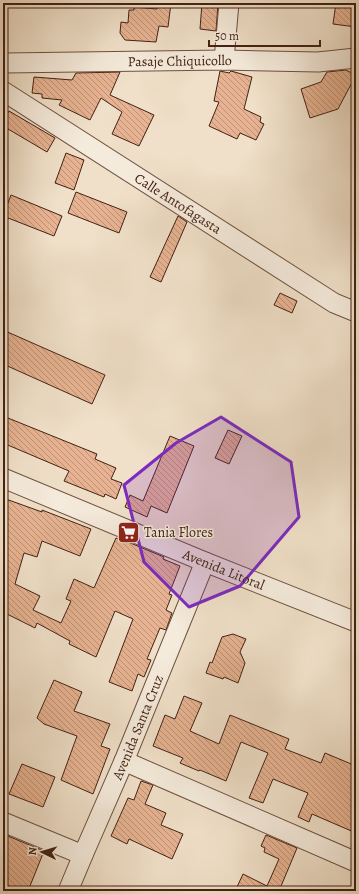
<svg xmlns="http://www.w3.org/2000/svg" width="359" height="894" font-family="Alegreya,serif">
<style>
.building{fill:url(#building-back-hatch);stroke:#432113}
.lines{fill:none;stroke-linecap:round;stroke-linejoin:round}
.minor-casing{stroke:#6e5140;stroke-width:21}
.minor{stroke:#f5ebdc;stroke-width:19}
.marked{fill:#7b2cbf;fill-opacity:0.2;stroke:#7b2cbf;stroke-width:3;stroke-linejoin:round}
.labels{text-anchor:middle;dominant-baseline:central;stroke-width:3;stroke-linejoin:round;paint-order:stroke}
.street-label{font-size:14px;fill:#432113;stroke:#f5ebdc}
.poi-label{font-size:14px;fill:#432113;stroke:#f5ebdc;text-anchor:start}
</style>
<defs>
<pattern id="building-back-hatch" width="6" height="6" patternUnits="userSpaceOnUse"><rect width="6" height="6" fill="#e7b392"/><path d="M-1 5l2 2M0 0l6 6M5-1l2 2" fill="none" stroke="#bd9176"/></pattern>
</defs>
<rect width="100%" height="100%" fill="#f0e0c9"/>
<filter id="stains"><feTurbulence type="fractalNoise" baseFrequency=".005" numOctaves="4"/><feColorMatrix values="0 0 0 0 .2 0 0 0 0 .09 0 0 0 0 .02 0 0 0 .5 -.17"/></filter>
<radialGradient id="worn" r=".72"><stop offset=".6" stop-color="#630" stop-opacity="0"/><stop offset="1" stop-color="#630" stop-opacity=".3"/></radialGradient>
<g class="building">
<path d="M158,3h13l-3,24 -9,-1 -3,16 -31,-2 -5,-7 1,-11 7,1 1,-13h5v-3l23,2z"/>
<path d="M202,3l16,1 -2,27 -16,-2z"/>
<path d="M336,3h20v24l-23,-3z"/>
<path d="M346,70l10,5 -18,34 -28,9 -9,-29 20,-7 6,-10z"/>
<path d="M220,71l9,2 2,-2 21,6 -8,32 17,8 -1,5 4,2 -8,16 -16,-7 -3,6 -28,-13 10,-24 -5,-1z"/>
<path d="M120,72l-10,23 44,20 -15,31 -27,-12 10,-22 -21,-14 -11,22 -31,-15 3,-5 -20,-2v-4l-10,-1 2,-16 38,3 4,-7z"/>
<path d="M9,111l46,27 -8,14 -44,-26v-5z"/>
<path d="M66,153l18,7 -10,30 -19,-7z"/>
<path d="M76,192l51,20 -8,21 -51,-20z"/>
<path d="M11,195l51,21 -8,20 -51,-20z"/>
<path d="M178,216l9,6 -26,60 -11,-5z"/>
<path d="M280,293l17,8 -5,12 -18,-8z"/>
<path d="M3,330l102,45 -13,29 -89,-40z"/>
<path d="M3,416l94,38 -2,5 21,9 -5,11 11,4 -6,16 -11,-5 -1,3 -40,-16 5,-10 -66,-28z"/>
<path d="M228,430l14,6 -13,28 -14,-6z"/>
<path d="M170,436l24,10 -27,67 -16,-7 -4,11 -22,-10 5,-12 13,6z"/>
<path d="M3,498l39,14v-2l49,19 -11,27 -38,-15 -5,16 -13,-4 -9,31 25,12 -7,14 28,13 10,-22 -5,-2 8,-20 20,9 22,-50 11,5 1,-1 36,15 -1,2 17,7 -11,28 3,1 -6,15 6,3 -6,17 -6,-2 -13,31 4,1 -7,17 -6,-3 -6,17 -23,-9 24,-63 -18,-8 -19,46 -27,-13 1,-3 -33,-18 -2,5 -30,-15 -2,1z"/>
<path d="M233,634l13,5 -6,13 5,11 -7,20 -14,-6 -1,2 -17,-6 4,-11 2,1 10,-26z"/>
<path d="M54,680l28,12 -8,19 36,13 -9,22 9,3 -17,45 -32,-14 16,-44 -33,-12 -7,-6z"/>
<path d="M184,696l18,7 -12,28 29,13 11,-29 59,24 -4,10 36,14 4,-10 31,13v67l-44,-19 -3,8 -11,-5 10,-24 -35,-14 -10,24 -14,-5 19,-45 -27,-11 -15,39 -26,-11 -1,1 -19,-8 3,-5 -30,-12 12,-31 10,4z"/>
<path d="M22,764l33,13 -12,30 -34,-13z"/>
<path d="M141,781l12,4 -8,19 21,9 -5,12 22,9 -11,25 -43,-20 -2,5 -16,-8 17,-38 6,2z"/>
<path d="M3,834l41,17 -16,40h-7l-18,-7z"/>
<path d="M266,835l31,13 -18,43h-34l-8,-4 6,-13 24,12 12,-27 -15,-7 1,-4 -4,-2z"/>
</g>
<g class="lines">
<defs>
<g id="minor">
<path d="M224,60l5,-57"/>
<path id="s1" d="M3,64l2,-1 219,-3 94,2 38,-4"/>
<path id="s2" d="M3,91l331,212 22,9"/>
<path id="s3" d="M3,478l202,84 151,60"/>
<path d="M124,761l232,101"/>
<path d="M3,822l80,33"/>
<path id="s4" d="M68,891l15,-36 41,-94 81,-199"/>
</g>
</defs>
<use href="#minor" class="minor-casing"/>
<use href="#minor" class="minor"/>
</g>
<path class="marked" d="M221,417l70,45 8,55 -59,69 -51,21 -45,-45 -20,-77 52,-42z"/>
<defs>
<symbol id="supermarket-square" viewBox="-11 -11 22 22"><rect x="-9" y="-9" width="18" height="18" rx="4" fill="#8f2418" stroke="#f5ebdc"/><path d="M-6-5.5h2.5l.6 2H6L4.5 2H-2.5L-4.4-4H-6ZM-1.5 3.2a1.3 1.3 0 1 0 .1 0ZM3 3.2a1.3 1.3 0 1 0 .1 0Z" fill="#fff"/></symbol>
</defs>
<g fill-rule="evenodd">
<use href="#supermarket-square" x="116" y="520" width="25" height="25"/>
</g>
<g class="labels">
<g class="street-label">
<text stroke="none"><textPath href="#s1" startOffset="177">Pasaje Chiquicollo</textPath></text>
<text stroke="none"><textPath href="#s2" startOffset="208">Calle Antofagasta</textPath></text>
<text stroke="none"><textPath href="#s3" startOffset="239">Avenida Litoral</textPath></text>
<text stroke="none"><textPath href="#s4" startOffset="178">Avenida Santa Cruz</textPath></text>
</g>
<g class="poi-label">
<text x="144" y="532">Tania Flores</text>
</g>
</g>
<rect width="359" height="894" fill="none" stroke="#f0e0c9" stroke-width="16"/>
<rect x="4" y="4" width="351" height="886" fill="none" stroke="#432113" stroke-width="2"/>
<rect x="8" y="8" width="343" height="878" fill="none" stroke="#432113"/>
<g transform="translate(42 852) rotate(275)" stroke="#f5ebdc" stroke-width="3" paint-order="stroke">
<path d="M0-3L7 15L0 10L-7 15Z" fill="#432113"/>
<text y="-6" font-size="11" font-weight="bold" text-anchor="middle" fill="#432113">N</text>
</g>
<path d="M209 40v6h111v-6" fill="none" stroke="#432113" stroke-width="2"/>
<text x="215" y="40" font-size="12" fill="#432113" stroke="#f5ebdc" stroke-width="3" paint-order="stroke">50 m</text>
<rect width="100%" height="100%" filter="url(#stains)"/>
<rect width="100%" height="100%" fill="url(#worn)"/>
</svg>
